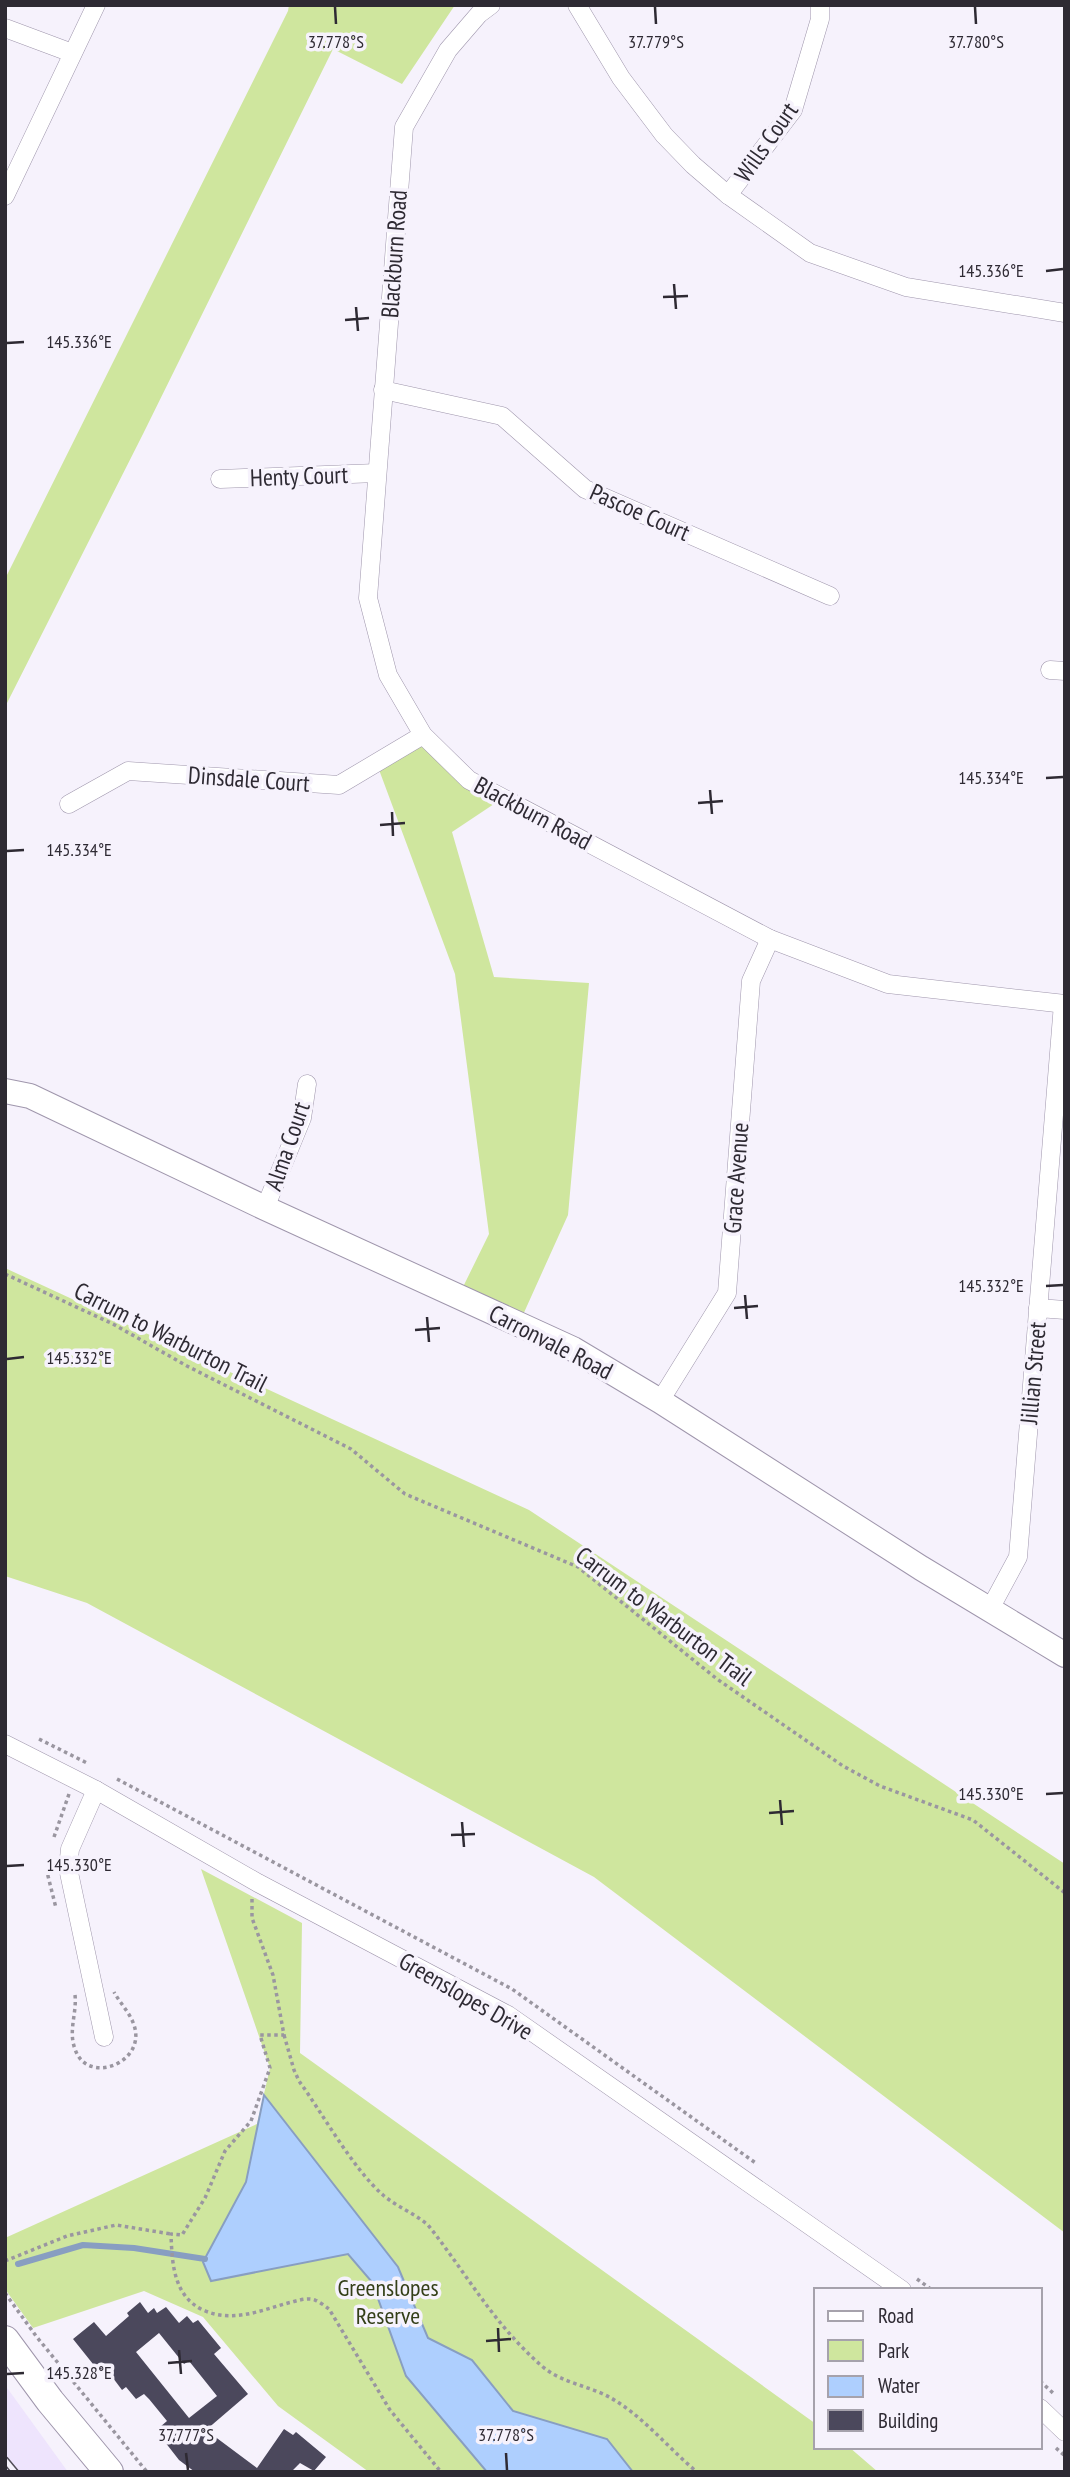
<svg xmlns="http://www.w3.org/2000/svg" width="1070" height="2477" font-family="'PT Sans Narrow',sans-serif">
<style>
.built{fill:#eee4fd}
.green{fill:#cfe69e}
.water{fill:#aecffe;stroke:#889ec1;stroke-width:2}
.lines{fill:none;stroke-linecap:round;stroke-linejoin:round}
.stream{stroke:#889ec1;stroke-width:6}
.building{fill:#4b485c;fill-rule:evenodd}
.street-casing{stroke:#9f96ac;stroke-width:19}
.secondary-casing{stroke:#9f96ac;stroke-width:26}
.primary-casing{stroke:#9f96ac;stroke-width:30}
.path{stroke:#9a96a0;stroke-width:3.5;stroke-dasharray:3.5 3.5;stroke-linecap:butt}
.street{stroke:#fff;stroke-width:18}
.secondary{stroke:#fff;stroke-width:24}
.primary{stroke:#fff;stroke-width:28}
.rail-casing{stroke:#524e58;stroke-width:8}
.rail{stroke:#f6f2fc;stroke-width:5;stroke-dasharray:16;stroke-linecap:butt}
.ticks{fill:none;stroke:#2e2a33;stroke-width:2.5}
.labels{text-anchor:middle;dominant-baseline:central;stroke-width:7;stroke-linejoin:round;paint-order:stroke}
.street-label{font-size:24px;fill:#2e2a33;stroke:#f6f2fc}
.park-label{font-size:24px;fill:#343f18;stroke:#f6f2fc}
.ticks-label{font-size:18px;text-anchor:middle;fill:#2e2a33;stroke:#f6f2fc;stroke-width:7;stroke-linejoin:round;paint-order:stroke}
</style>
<rect width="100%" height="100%" fill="#f6f2fc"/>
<path class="built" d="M5,2385l63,87h-63z"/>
<g class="green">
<path d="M289,5h166l-53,79 -69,-35 -190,385 -138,273v-128l283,-568z"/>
<path d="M423,740l74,62 -45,30 42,145 95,6 -21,232 -46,102 -60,-28 27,-55 -34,-260 -77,-207z"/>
<path d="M5,1268l524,242 536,354v369l-471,-356 -507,-274 -82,-27z"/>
<path d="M201,1869l101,54 -2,130 516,371v23h33l29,25h-509l-91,-66 -75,-89 -59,-26 -111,37 -28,-39v-51l252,-114 13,-56z"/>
</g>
<path class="water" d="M264,2095l134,172 30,71 44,22 41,51 94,28 26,33h-146l-81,-96 -34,-94 -24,-28 -137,27 -8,-19 43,-80z"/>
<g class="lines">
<path class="stream" d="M18,2264l65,-19 51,3 71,11"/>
</g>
<path class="building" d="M140,2302l8,11 6,-5 3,5 9,-6 13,16 8,-7 6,7 5,-3 23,28 -7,6 34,40 -42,36 51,38 27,-39 9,6 3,-3 30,25 -12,14 -14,-8 -9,9h-96l-16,-12 -14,-18 4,-3 -9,-12 7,-6 -18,-22 -5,-5 -8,5 -10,-12 -4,3 -15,-20 -6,4 -28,-35 21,-17 12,14 23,-20 -2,-3zM159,2333l25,31 5,-3 28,35 -28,22 -53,-66z"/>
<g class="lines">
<defs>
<g id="street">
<path d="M491,5l-12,9 -31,36 -44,77 -36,471 20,77 35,60 46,45 301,159 118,45 177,20"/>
<path d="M577,5l44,73 43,57 29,30 35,30 82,58 96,34 159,26"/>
<path d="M5,28l67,25"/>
<path d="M728,195l65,-85 27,-91v-14"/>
<path d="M5,196l91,-191"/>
<path d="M383,390l119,26 83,73 245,107"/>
<path d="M220,479l157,-6"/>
<path d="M1050,670l15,1"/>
<path d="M69,804l59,-33 211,14 84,-50"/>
<path d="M265,1208l37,-90 5,-34"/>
<path d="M1038,1308l27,2"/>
<path d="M660,1401l67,-108 24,-312 19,-42"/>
<path d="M990,1609l28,-52 45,-553"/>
<path d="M5,1744l91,46 162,93 250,132 394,275"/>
<path d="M96,1790l-26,59 -2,19 36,169"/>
<path d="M1040,2408l25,24"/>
</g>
<path id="secondary" d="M5,1091l25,5 235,112 308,141 87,52 261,167 144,87"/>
<path id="primary" d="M5,2340l45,61 59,71"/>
</defs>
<use href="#street" class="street-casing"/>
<use href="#secondary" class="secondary-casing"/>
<use href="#primary" class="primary-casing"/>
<g class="path">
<path d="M5,1274l108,50 74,42 164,83 54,45 173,73 139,112 126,87 37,20 93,34 92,73"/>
<path d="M39,1739l50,25"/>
<path d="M117,1779l395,210 245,175"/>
<path d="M54,1837l15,-43"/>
<path d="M48,1868v8l8,32"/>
<path d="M252,1899v19l21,57 11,60h-24l10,33 -19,53 -26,30 -20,47 -23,37 -11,-1c1,28 2,62 32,76 29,13 56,1 85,-7 9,-2 18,-6 27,-3 5,2 10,6 14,9l61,101 51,62"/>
<path d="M75,1995c2,18 -7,36 0,54 12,37 72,14 59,-24 -4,-12 -14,-22 -20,-33"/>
<path d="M284,2035l10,35 5,11c24,33 54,88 84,114 14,12 31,18 45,30 39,49 66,100 115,142 19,16 47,19 68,31 33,19 57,50 86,74"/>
<path d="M5,2261l62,-25 49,-11 55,9"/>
<path d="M917,2279l15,11"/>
<path d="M5,2293l31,43 111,136"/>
<path d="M1040,2381l13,12"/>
<path d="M1056,2448l9,8"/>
</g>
<use href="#street" class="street"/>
<use href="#secondary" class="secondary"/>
<use href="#primary" class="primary"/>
<defs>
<path id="rail" d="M5,2460l10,12"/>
</defs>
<use href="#rail" class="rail-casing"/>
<use href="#rail" class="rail"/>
</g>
<path class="ticks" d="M335,7l1,17M655,7l1,17M975,7l1,17M1046,271l17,-2M674,284l2,25M663,297l25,-1M356,307l2,24M345,320l24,-2M7,343l17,-1M1046,778l17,-1M710,790l2,24M698,803l25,-2M392,812l1,24M380,825l25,-2M7,851l17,-1M1046,1286l17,-1M745,1295l2,24M734,1308l24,-2M427,1317l2,25M415,1330l25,-2M7,1359l17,-2M1046,1794l17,-1M780,1800l2,25M769,1813l25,-2M462,1822l2,25M451,1835l24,-1M7,1866l17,-1M498,2328l1,24M486,2341l25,-2M179,2350l2,24M168,2363l24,-2M7,2374l17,-1M186,2453l2,17M506,2453l1,17"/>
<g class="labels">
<g class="street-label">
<text transform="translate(766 142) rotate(-55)">Wills Court</text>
<text transform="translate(394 254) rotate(-86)">Blackburn Road</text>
<text transform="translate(299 476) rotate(-2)">Henty Court</text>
<text transform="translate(640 512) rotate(24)">Pascoe Court</text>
<text transform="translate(249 779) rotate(4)">Dinsdale Court</text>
<text transform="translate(533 813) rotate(28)">Blackburn Road</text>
<text transform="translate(287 1146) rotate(-71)">Alma Court</text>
<text transform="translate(736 1178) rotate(-86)">Grace Avenue</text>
<text transform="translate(171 1337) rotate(27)">Carrum to Warburton Trail</text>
<text transform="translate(551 1342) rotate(27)">Carronvale Road</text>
<text transform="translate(1033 1373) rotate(-85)">Jillian Street</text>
<text transform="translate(664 1616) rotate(37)">Carrum to Warburton Trail</text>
<text transform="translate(466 1996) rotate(30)">Greenslopes Drive</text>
</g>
<g class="park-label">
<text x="388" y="2287">Greenslopes<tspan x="388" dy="28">Reserve</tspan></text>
</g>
</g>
<g class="ticks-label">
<text x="336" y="48">37.778°S</text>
<text x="656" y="48">37.779°S</text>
<text x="976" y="48">37.780°S</text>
<text x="991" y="277">145.336°E</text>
<text x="79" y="348">145.336°E</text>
<text x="991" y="784">145.334°E</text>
<text x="79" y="856">145.334°E</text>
<text x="991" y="1292">145.332°E</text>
<text x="79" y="1364">145.332°E</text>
<text x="991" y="1800">145.330°E</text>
<text x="79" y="1871">145.330°E</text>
<text x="79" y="2379">145.328°E</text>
<text x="186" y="2441">37.777°S</text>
<text x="506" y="2441">37.778°S</text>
</g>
<rect width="1070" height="2477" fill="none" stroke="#2e2a33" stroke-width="14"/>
<rect x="814" y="2288" width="228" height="161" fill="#f6f2fc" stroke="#a6a2ac" stroke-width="2"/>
<rect x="828" y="2311" width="35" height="10" fill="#ffffff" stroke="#a6a2ac" stroke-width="2"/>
<text x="878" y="2323" font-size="21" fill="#2e2a33">Road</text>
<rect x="828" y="2340" width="35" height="21" fill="#cfe69e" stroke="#a6a2ac" stroke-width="2"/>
<text x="878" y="2358" font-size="21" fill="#2e2a33">Park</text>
<rect x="828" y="2376" width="35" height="21" fill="#aecffe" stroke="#a6a2ac" stroke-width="2"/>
<text x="878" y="2393" font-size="21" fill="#2e2a33">Water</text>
<rect x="828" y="2410" width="35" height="21" fill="#4b485c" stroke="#a6a2ac" stroke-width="2"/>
<text x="878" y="2428" font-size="21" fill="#2e2a33">Building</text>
</svg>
